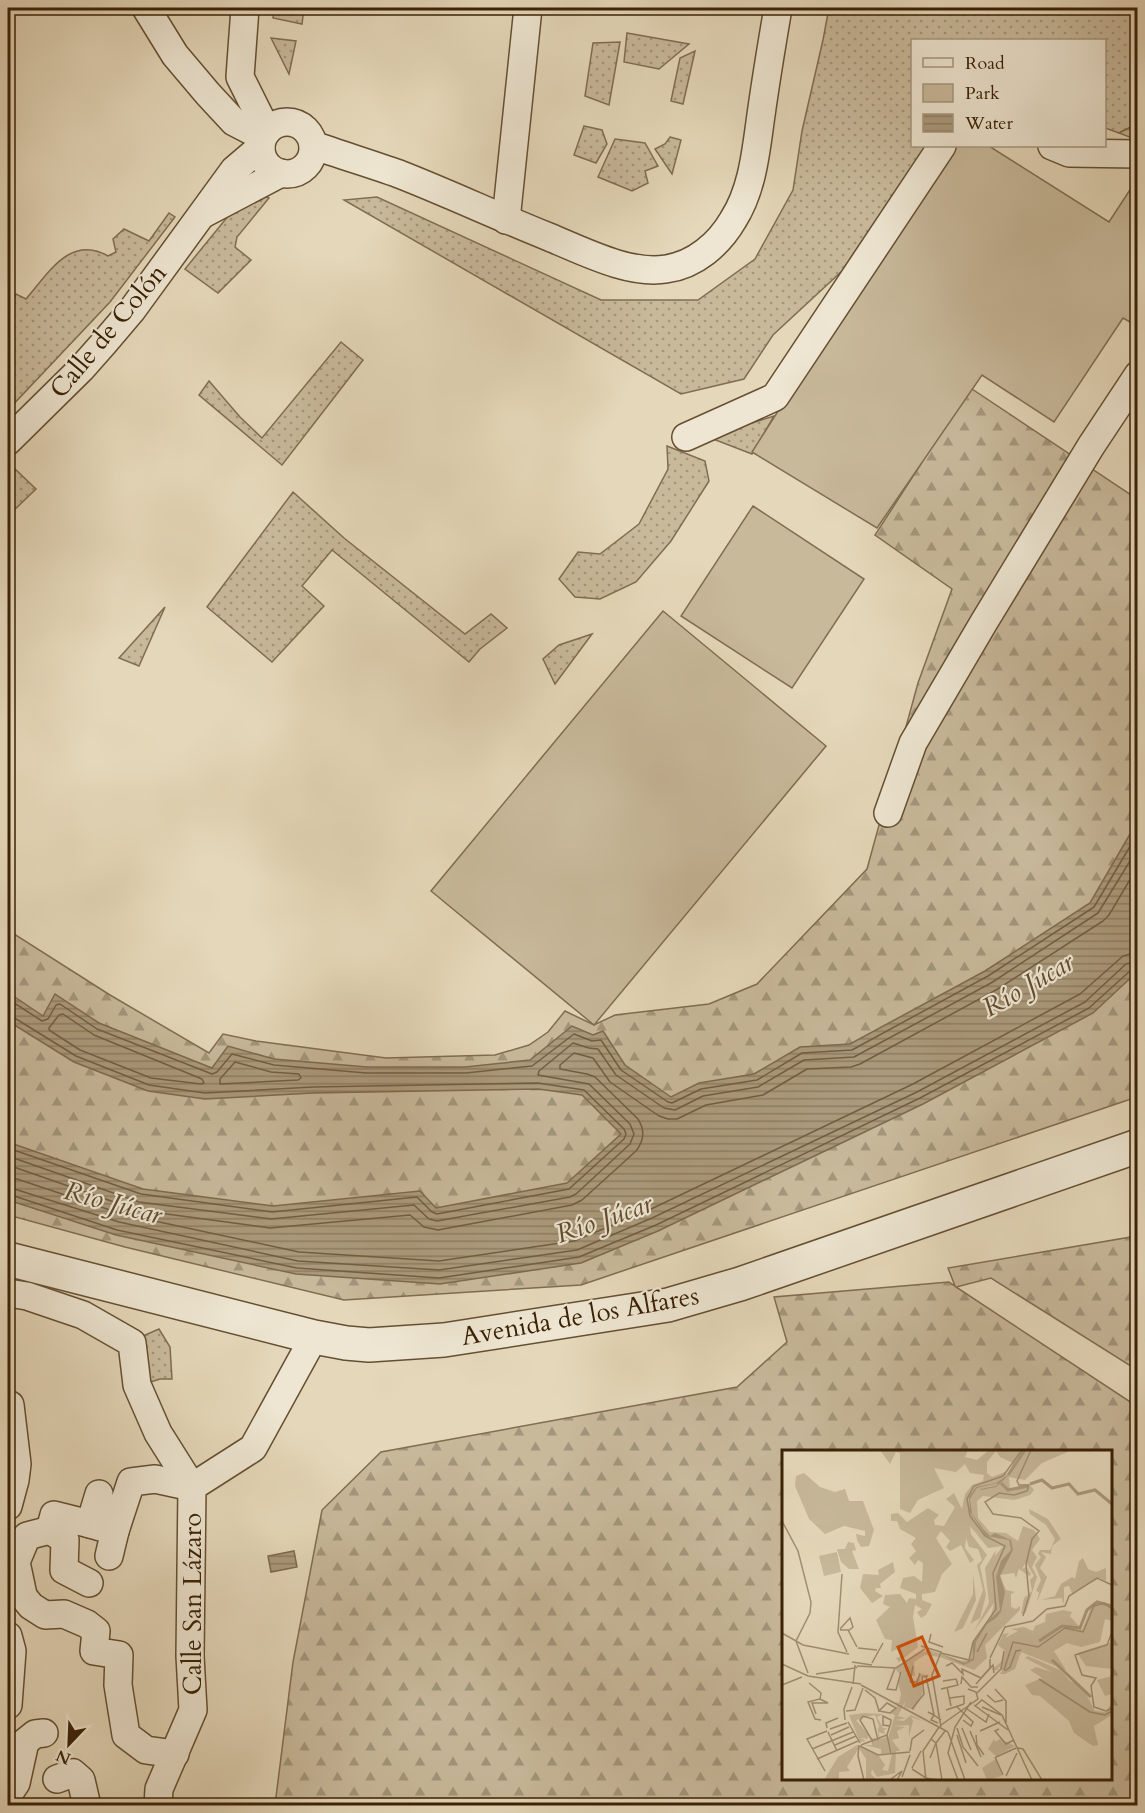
<svg xmlns="http://www.w3.org/2000/svg" width="1145" height="1813" font-family="Cardo,serif">
<style>
.green{fill:url(#green-dots);stroke:#816d50;stroke-width:1.5}
.forest{fill:url(#forest-firs);stroke:#816d50;stroke-width:1.5;fill-rule:evenodd}
.pitch{fill:#c8b99b;stroke:#816d50;stroke-width:1.5}
.water{fill:url(#water-rules);stroke:#7e6a4c;stroke-width:1.5}
.lines{fill:none;stroke-linecap:round;stroke-linejoin:round}
.shore{stroke:#725e40;stroke-width:1.5}
.minor-casing{stroke:#654f32;stroke-width:30}
.tertiary-casing{stroke:#654f32;stroke-width:36}
.minor{stroke:#eee6d2;stroke-width:27}
.tertiary{stroke:#eee6d2;stroke-width:33}
.labels{text-anchor:middle;dominant-baseline:central;stroke-width:4.5;stroke-linejoin:round;paint-order:stroke}
.street-label{font-size:26px;fill:#3a2105;stroke:#eee6d2}
.water-label{font-size:27px;font-style:italic;fill:#624b2f;stroke:#eee6d2}
.inset-river{fill:none;stroke:#ab9a7c;stroke-width:3}
.inset-road{fill:none;stroke:#a18f72;stroke-width:1.5}
.view{fill:#ce510b;fill-opacity:0.15;stroke:#ce510b;stroke-width:3}
.inset-edge{fill:none;stroke:#3a2105;stroke-width:3}
</style>
<defs>
<pattern id="green-dots" width="8" height="8" patternUnits="userSpaceOnUse" patternTransform="scale(1.5)"><rect width="8" height="8" fill="#c8b99b"/><path d="M2 2h.1M6 6h.1" fill="none" stroke="#a3967c" stroke-width="1.8" stroke-linecap="round"/></pattern>
<pattern id="forest-firs" width="22" height="20" patternUnits="userSpaceOnUse" patternTransform="scale(1.5)"><rect width="22" height="20" fill="#c8b99b"/><path d="M5 1l3.5 6h-7zM16 11l3.5 6h-7z" fill="#a3967c"/></pattern>
<pattern id="water-rules" width="6" height="5" patternUnits="userSpaceOnUse" patternTransform="scale(1.5)"><rect width="6" height="5" fill="#ab9a7c"/><path d="M0 2.5h6" fill="none" stroke="#8c7d64"/></pattern>
</defs>
<rect width="100%" height="100%" fill="#e5d8ba"/>
<filter id="stains"><feTurbulence type="fractalNoise" baseFrequency=".00333" numOctaves="4"/><feColorMatrix values="0 0 0 0 .2 0 0 0 0 .09 0 0 0 0 .02 0 0 0 .5 -.17"/></filter>
<radialGradient id="worn" r=".72"><stop offset=".6" stop-color="#630" stop-opacity="0"/><stop offset="1" stop-color="#630" stop-opacity=".3"/></radialGradient>
<g class="green">
<path d="M274,8h30l-2,16 -29,-6z"/>
<path d="M829,8h308v116l-18,9 -14,-5 -1,-88h-192v106h14l-84,125 -69,64 -29,44 -63,15 -337,-194 33,-3 224,103h97l57,-41 38,-69 9,-59 21,-91z"/>
<path d="M627,33l62,11 -30,25 -35,-7z"/>
<path d="M271,38l25,3 -7,33z"/>
<path d="M620,42l-11,63 -24,-9 8,-53z"/>
<path d="M695,51l-12,53 -12,-3 9,-43z"/>
<path d="M584,126l18,4 5,14 -11,19 -22,-8z"/>
<path d="M670,137l11,3 -9,34 -17,-25 10,-5z"/>
<path d="M615,139l30,4 13,23 -13,5 3,12 -16,8 -34,-14z"/>
<path d="M260,193l9,5 -32,39 -2,10 16,13 -33,33 -33,-24 44,-54z"/>
<path d="M169,213l6,4 -65,85 -102,108v-73l1,-2 -1,-19 8,-22 10,5c22,-25 44,-65 82,-43l8,-4 -3,-13 11,-10 25,12z"/>
<path d="M341,342l22,18 -81,105 -83,-70 10,-14 31,36 22,21z"/>
<path d="M774,416l-22,38 -39,-15 32,-14z"/>
<path d="M667,446l38,15 4,20 -38,60 -35,41 -36,17 -25,-2 -16,-18 19,-27 22,2 39,-30 29,-55z"/>
<path d="M12,466l24,23 -28,27v-46z"/>
<path d="M293,492l51,46 121,96 26,-20 16,14 -27,21 -11,13 -137,-112 -30,36 22,20 -52,56 -65,-55z"/>
<path d="M165,607l-26,59 -20,-8z"/>
<path d="M592,634l-37,50 -12,-25 16,-14z"/>
<path d="M159,1329l11,18 2,32h-12l-19,6 -5,-46z"/>
</g>
<g class="forest">
<path d="M1137,124v16l-18,-7z"/>
<path d="M960,381l177,118v598l-556,188 -237,15 -219,-53 -117,-32v-285l102,65 99,58 14,-19 33,7 130,17 109,-3 34,-10 19,-13 17,-21 29,14 21,-10 94,-11 48,-20 110,-115 51,-186 34,-94 -77,-54 46,-71z"/>
<path d="M1137,1236v134l-146,-92 -35,9 173,114 8,12v392h-862l18,-143 29,-152 59,-58 356,-65 50,-45 -13,-45 175,-15 6,4 -7,-18zM784,1452h326v326h-326z"/>
</g>
<g class="pitch">
<path d="M953,146h36l120,76 28,-43v147l-14,-8 -69,104 -72,-47 -105,153 -125,-76 74,-116z"/>
<path d="M753,506l111,73 -72,109 -111,-72z"/>
<path d="M663,611l163,135 -232,279 -163,-134z"/>
</g>
<g class="water">
<path d="M1137,822v150l-44,41 -170,91 -265,127 -77,32 -141,21 -144,-10 -180,-39 -108,-35v-58l135,47 130,17 147,-15 16,17 131,-25 54,-49 -39,-39 -44,-6 -225,4 -108,6 -57,-8 -74,-29 -66,-41v-47l3,6 -2,13 34,23 12,-22 44,29 113,45 16,-22 46,13 93,8h98l65,-7 42,-34 21,9 10,-4 22,34 46,32 28,-14 55,-9 46,-27 50,-3 135,-73 105,-68z"/>
<path d="M294,1551l3,16 -26,5 -3,-16z"/>
</g>
<g class="lines">
<g class="shore">
<path d="M8,999l34,22 6,-2 8,-14 4,-1 37,25 115,45 5,-2 15,-18 42,11 92,8h100l66,-7 42,-32 18,7 9,-1 20,30 47,32 4,1 29,-14 56,-9 45,-27 50,-3 136,-74 106,-69 44,-74"/>
<path d="M63,1014l31,21 108,44 2,4 -3,1 -50,-6 -71,-28 -31,-20v-2l10,-13z"/>
<path d="M8,1016l5,1 63,39 73,29 56,8 108,-6 225,-4 46,7 40,39 2,5 -2,5 -55,50 -132,25 -5,-2 -15,-15 -145,15 -131,-18 -133,-46"/>
<path d="M235,1062l36,10 28,2 2,4 -3,2 -78,4v-5z"/>
<path d="M8,1156l131,46 132,17 143,-14 15,14 8,2 133,-24 6,-3 54,-50 4,-10 -4,-10 -41,-40 -51,-9 1,-4 34,-28 16,5 9,1 18,26 48,33 11,2 28,-14 55,-9 46,-27 50,-3 137,-74 107,-70 40,-65"/>
<path d="M8,1165l129,45 133,18 140,-13 14,12 14,3 134,-25 10,-5 54,-49c8,-10 9,-21 2,-32l-43,-42 -8,-3 -27,-5v-4l14,-12 19,5 17,24 49,34 9,3h9l29,-14 57,-10 44,-26 44,-2 9,-3 136,-74 107,-69 6,-6 29,-49"/>
<path d="M8,1178l9,1 105,35 177,38 140,9 135,-20 75,-31 264,-126 167,-90 43,-38 15,-4"/>
<path d="M8,1187l111,35 179,39 141,9 138,-20 75,-32 265,-126 168,-90 41,-38 12,-3"/>
<path d="M8,1194l109,36 180,38 142,10 140,-21 77,-32 264,-127 169,-90 42,-38 7,-2"/>
</g>
<defs>
<g id="minor">
<path d="M146,8l29,47 33,39 26,28 29,15"/>
<path d="M245,8l-5,69 27,54"/>
<circle cx="287" cy="148" r="26"/>
<path d="M313,145c28,10 58,19 86,29 51,20 100,43 150,63 34,14 80,38 117,32 29,-4 53,-25 67,-49 20,-31 23,-70 28,-105 5,-36 11,-72 17,-107"/>
<path d="M1052,146l17,7 69,1"/>
<path d="M205,213l76,-40"/>
<path d="M506,220l22,-212"/>
<path d="M686,437l89,-40 167,-251"/>
<path d="M8,441l73,-72 23,-26 28,-33 102,-140 27,-23"/>
<path d="M888,813l25,-70 71,-121 107,-176 47,-71"/>
<path d="M8,1293l19,3 56,19 49,28 5,42 21,48 34,54"/>
<path d="M8,1404l2,1 7,59 -2,16 -7,26"/>
<path d="M99,1494l-9,30 25,7 16,-49 24,-3 37,8"/>
<path d="M50,1530l15,10 -1,30 25,13"/>
<path d="M109,1556l6,-25"/>
<path d="M8,1578l23,28 14,9 19,-1 23,10 9,7 -2,20 25,4 -1,30 8,50 20,15 29,4"/>
<path d="M23,1595l-7,-33 11,-26 23,-6 4,-15 36,9"/>
<path d="M8,1636l4,15 -4,54"/>
<path d="M57,1779l16,-6 8,7 6,26"/>
<path d="M8,1795l8,-12 9,-41 10,-8 9,-1"/>
<path d="M158,1806l1,-17 34,-79 -3,-54 2,-169 61,-39 61,-111"/>
</g>
<path id="tertiary" d="M8,1259l306,78 32,6 23,2 75,-5 224,-35 72,-21 398,-138"/>
</defs>
<use href="#minor" class="minor-casing"/>
<use href="#tertiary" class="tertiary-casing"/>
<use href="#minor" class="minor"/>
<use href="#tertiary" class="tertiary"/>
</g>
<g class="labels">
<g class="street-label">
<text transform="translate(108 331) rotate(-50)">Calle de Colón</text>
<text transform="translate(580 1316) rotate(-10)">Avenida de los Alfares</text>
<text transform="translate(192 1604) rotate(-90)">Calle San Lázaro</text>
</g>
<g class="water-label">
<text transform="translate(1028 985) rotate(-30)">Río Júcar</text>
<text transform="translate(113 1203) rotate(15)">Río Júcar</text>
<text transform="translate(604 1219) rotate(-19)">Río Júcar</text>
</g>
</g>
<g transform="translate(782 1450)">
<rect width="330" height="330" fill="#e5d8ba"/>
<path d="M139,224l9,1 -10,2 3,15 -9,18 -10,-3 3,-17zM82,263l19,1 -6,3 6,11h4l-3,2 1,4 -7,-2 3,7 6,-2 3,16 -9,1v-5l-17,-4h8l-1,-7 9,1 -2,-5v-5l1,-3 -4,-11 -19,5 12,14v5l-8,-1 6,3 -6,1 -11,-27zM214,309l6,17 -15,4 -5,-12z" fill="#c8b99b"/>
<path d="M98,0h88l-3,7 12,3 12,-10h106l-25,1 -28,12 -17,17 -16,-3 1,12 21,-3 3,4 -4,5 -16,5 -31,-4 -6,5 1,17 12,14 16,1 12,8 5,-15 11,4 6,9 -8,11 5,7 -5,10 5,10 -11,35 -5,2 3,-16 8,-7 -2,-11 4,-4 -8,-14 -4,7 4,-2 5,7 -2,2 -10,-7 -3,9 -2,-5 -14,2 6,15 9,2 -4,2v13l5,2 4,-3v4l-35,35 2,13 -13,12 -34,-13 -15,-2 -11,7 1,14h-5l-1,7h5l-16,33 8,2 -10,2 8,1 7,-6 12,6 -12,-4 2,4 -4,16v-12l-15,1 11,1 -8,4 2,7 -7,2 8,11h-4l-1,22 -18,4 -5,-8 -1,5 6,6h-11v-21l-7,-11 -12,19 3,4 -11,1v8h-15l14,-23 19,-12 22,11 6,9 -3,5 6,1 4,-17 -4,-16 7,-23 -5,-2 6,-6 -32,-19 34,20 -3,-6 4,1 2,-9 -3,-12 5,-10 -3,3 -4,-6 19,-15 15,-4 31,11 9,-1 2,-16 19,-27 3,-14 -20,28 15,-28 -4,-35 11,-18 -1,6 8,-10 -15,2 -18,-22 1,8 16,21 -7,11 6,29 -6,23 -10,6 -4,11 17,-45 -6,-25 5,-5 -4,-11 -9,-2 -3,-9 -1,10 9,12 -4,3 -9,-18 -11,6 -4,-4 4,-6 -9,-10 -5,7 16,26 -10,10 -7,18 -13,2v6l10,4 -6,11 -5,3 -4,-6 5,-3 -7,-4 -2,12 5,30 -19,15 -3,-4 6,-2 -5,-7 -6,3 1,-12 -7,-1 -9,-19 14,-13 -7,-3 2,-9 15,-1 7,9 2,-5 7,1v-5l-16,-6 3,-10 11,-2 8,6 1,-19 -5,-3 -3,5 -6,-7 7,-7 -5,-7 5,-6 -16,-9 -3,-8h-6v-7l7,-1 9,9 21,-14 11,7 -5,5 1,5 9,1 11,-19 -9,-8 8,-6 8,16 3,-15 7,-9 11,-4 1,-6 -14,-2 -5,-9 -9,8 -22,-4 10,20 -26,12 -8,13 -10,-4v-56l-4,-1 -6,12zM214,1l4,6 13,6 -5,13 -3,-4 -13,5 -5,-4v-11zM22,23l16,14 15,5 10,-3 4,12h14l11,29 -5,16 -8,1 -4,-7 -1,-6 9,2v-5l-21,-5 -19,8 -16,-15 -14,-33 1,-10zM247,59l19,10 13,20 -9,7 -1,8 -10,-2 5,5 -6,11 7,9 -10,25 2,-10 -3,-1 5,-11 -6,-15 6,-8 -3,-3 2,-4h10l5,-11 -9,-14 -16,-11zM66,92l6,1 2,7 -4,1 7,18h-10l-8,-7 -4,-13h8zM301,108l5,11 8,3 10,-4v13l-6,-3 -28,15 -3,-7 -5,1v14l-1,3 -1,-6 -21,2 14,-4 6,-12 11,-7 3,2 4,-18zM111,112l2,10 -15,12 1,4h-5l-1,3 8,5 -11,7 -12,-15 3,-14 16,1 -1,-5zM191,124l3,26 -13,28 -9,4 19,-38zM323,153l7,4v14l-7,-2 -5,23 -19,5 -14,-4 -13,8 12,19 -45,-18 -6,17 -10,5h-5l2,-3 -3,-5 -1,4h-7l10,-8 4,-11 -7,-6 5,-11 6,-1 -4,5 13,-7 -7,-2 13,-2 9,4 2,-5 10,-4 1,-8 17,-4 9,2 -2,4 12,14 10,-25zM330,192v27l-26,-3 -9,-13zM246,206l32,14 10,11 12,5 13,25 11,1 6,-10v13l-18,11 4,19 -5,1 -19,-13 -5,-12 -29,-25 -8,-1 -7,-10 17,-7 -12,-8 6,-3 16,5 -27,-14zM330,226v18l-7,2 -8,-16zM212,289l1,3 5,-3 15,7 -19,10 -8,-7z" fill="#c8b99b" fill-rule="evenodd"/>
<path d="M55,102l4,20 -17,4 -5,-20z" fill="#c8b99b"/>
<path d="M229,23l-15,14 -15,3 -1,-1 16,-3 2,-3 -21,5 -7,11 2,15 11,15 7,7 5,-3 16,7 2,10 -13,26 5,16 -4,20 -5,6 -9,6 -11,18 -2,18 -10,5 -23,-11 24,9 8,-5v-14l14,-22 13,-12 -4,-33 5,-16 10,-11 -2,-10 -23,-4 -16,-24 -1,-15 7,-10 20,-4z" fill="#ab9a7c"/>
<path class="inset-river" d="M226,25l17,-25M219,33l7,7 20,-4M248,34l12,-4 10,8 17,-4 9,10 17,-4 17,14M257,191l23,-15 18,2 7,-18 10,-8 15,4M270,210l39,37"/>
<path class="inset-road" d="M0,71l16,30 13,51 -1,11 -14,28 12,32M60,124l-4,58 9,20M241,166l6,-20 -3,-32 6,-25 7,-8 -18,-13 -28,-4 -8,-12 14,-9 15,2 13,-4 2,-6h-10l-2,-4 14,-31M58,179l10,-11 3,9 -5,4M58,180h8l9,17M330,182l-5,13 -32,10 7,20 14,3 -5,8 3,21 12,4 6,-3M0,183l21,12 46,9M149,184l-2,8 14,5M139,196l20,6 -9,23 9,52M76,198l19,2M195,202l10,-19M159,203l28,7 4,-18 23,-33 -3,-36 12,-27 -20,-10 -15,-20 -3,-17 7,-13 29,-10 19,-26M208,208l15,-31 28,-6 14,-12 18,-3 4,-10 28,-18 15,7M70,212l20,3M90,213l11,-20M0,214l26,12 53,8M75,216l39,2 29,-19M131,216l-3,16h7l3,-9M164,216l6,-3 11,11 -1,-5 19,9 9,-10v-9M113,218l-8,21 9,1 5,-18M222,220l9,-28 25,5 27,-19 18,4 11,-26 10,-3 8,6M223,221l5,-4 6,-16 5,-1M34,224l39,-6M144,226l8,39 7,5M257,229l51,33 15,3 7,-4M27,233l12,10 -1,6 -12,3 7,17 6,1M71,234l2,-18 2,2M179,234l1,-7 9,10h7M194,234l17,-19 1,8M0,235l20,-8M79,235l87,47M165,237l4,19M159,239l17,-4 -2,-6 -13,2M213,239l11,12v22M83,240l10,8 4,13M195,243l24,-24 3,-18M205,245l8,7 8,-2M168,248l14,-2v8M105,253l9,5 -6,5 -11,-2zM192,255l34,25M174,256l17,16 -2,4 -8,-6M193,256l7,-6 20,15 30,65M200,257l19,8M130,259l12,-15 -2,-17 6,-1M185,259l19,13 3,-8M164,260l18,-6M64,261l9,-1 8,-22M146,262l6,3 -3,5 7,3M34,264l-4,-11h16l-8,-4M63,270l-1,-11 8,-22M66,272l12,21M159,275l37,-26 -2,-7 -8,-3M108,276l-7,-1v-9l8,4v2l-4,13 4,19M45,278l-1,-5 12,-5M175,278l6,19 15,19M180,278l9,22M48,279l17,-6M217,279l-4,2 11,13 8,-4M188,281l11,26M198,281l20,-9M46,282l9,19M166,282l17,48M49,285l18,-8M175,285l9,28M194,285l1,10 7,10M91,292l-13,-22 3,-4 10,3 5,21M53,295l21,-9M77,295l-1,11 6,24M79,295l26,-10M78,296l18,9 32,-3M236,298l5,1 19,31M30,299l41,-17M128,301l2,-12 12,-9M213,307l8,18M214,307l20,-9M148,308l6,-15 -5,-4M35,309l41,-18M130,318l9,-17M130,319l14,9 11,2M43,321l-18,-32 20,-8M224,326l11,-23M120,327l8,-22M109,329l11,-8 -5,9M144,330l-3,-29 16,-24M160,330l-6,-37 9,-12M176,330l-10,-27 7,-26 16,-25"/>
<path class="view" d="M140,187l17,39 -25,10 -16,-39z"/>
<rect width="330" height="330" class="inset-edge"/>
</g>
<rect width="1145" height="1813" fill="none" stroke="#e5d8ba" stroke-width="30"/>
<rect x="9" y="9" width="1127" height="1795" fill="none" stroke="#3a2105" stroke-width="3"/>
<rect x="15" y="15" width="1115" height="1783" fill="none" stroke="#3a2105" stroke-width="1.5"/>
<rect x="911" y="39" width="195" height="108" fill="#eee6d2" stroke="#a69780" stroke-width="1.5"/>
<rect x="923" y="58" width="30" height="9" fill="#eee6d2" stroke="#a69780" stroke-width="1.5"/>
<text x="965" y="69" font-size="18" fill="#3a2105">Road</text>
<rect x="923" y="84" width="30" height="18" fill="#c8b99b" stroke="#a69780" stroke-width="1.5"/>
<text x="965" y="99" font-size="18" fill="#3a2105">Park</text>
<rect x="923" y="114" width="30" height="18" fill="url(#water-rules)" stroke="#a69780" stroke-width="1.5"/>
<text x="965" y="129" font-size="18" fill="#3a2105">Water</text>
<g transform="translate(69 1744) rotate(203)" stroke="#eee6d2" stroke-width="4.5" paint-order="stroke">
<path d="M0-4.5L10 22L0 15L-10 22Z" fill="#3a2105"/>
<text y="-9" font-size="16" font-weight="bold" text-anchor="middle" fill="#3a2105">N</text>
</g>
<rect width="100%" height="100%" filter="url(#stains)"/>
<rect width="100%" height="100%" fill="url(#worn)"/>
</svg>
